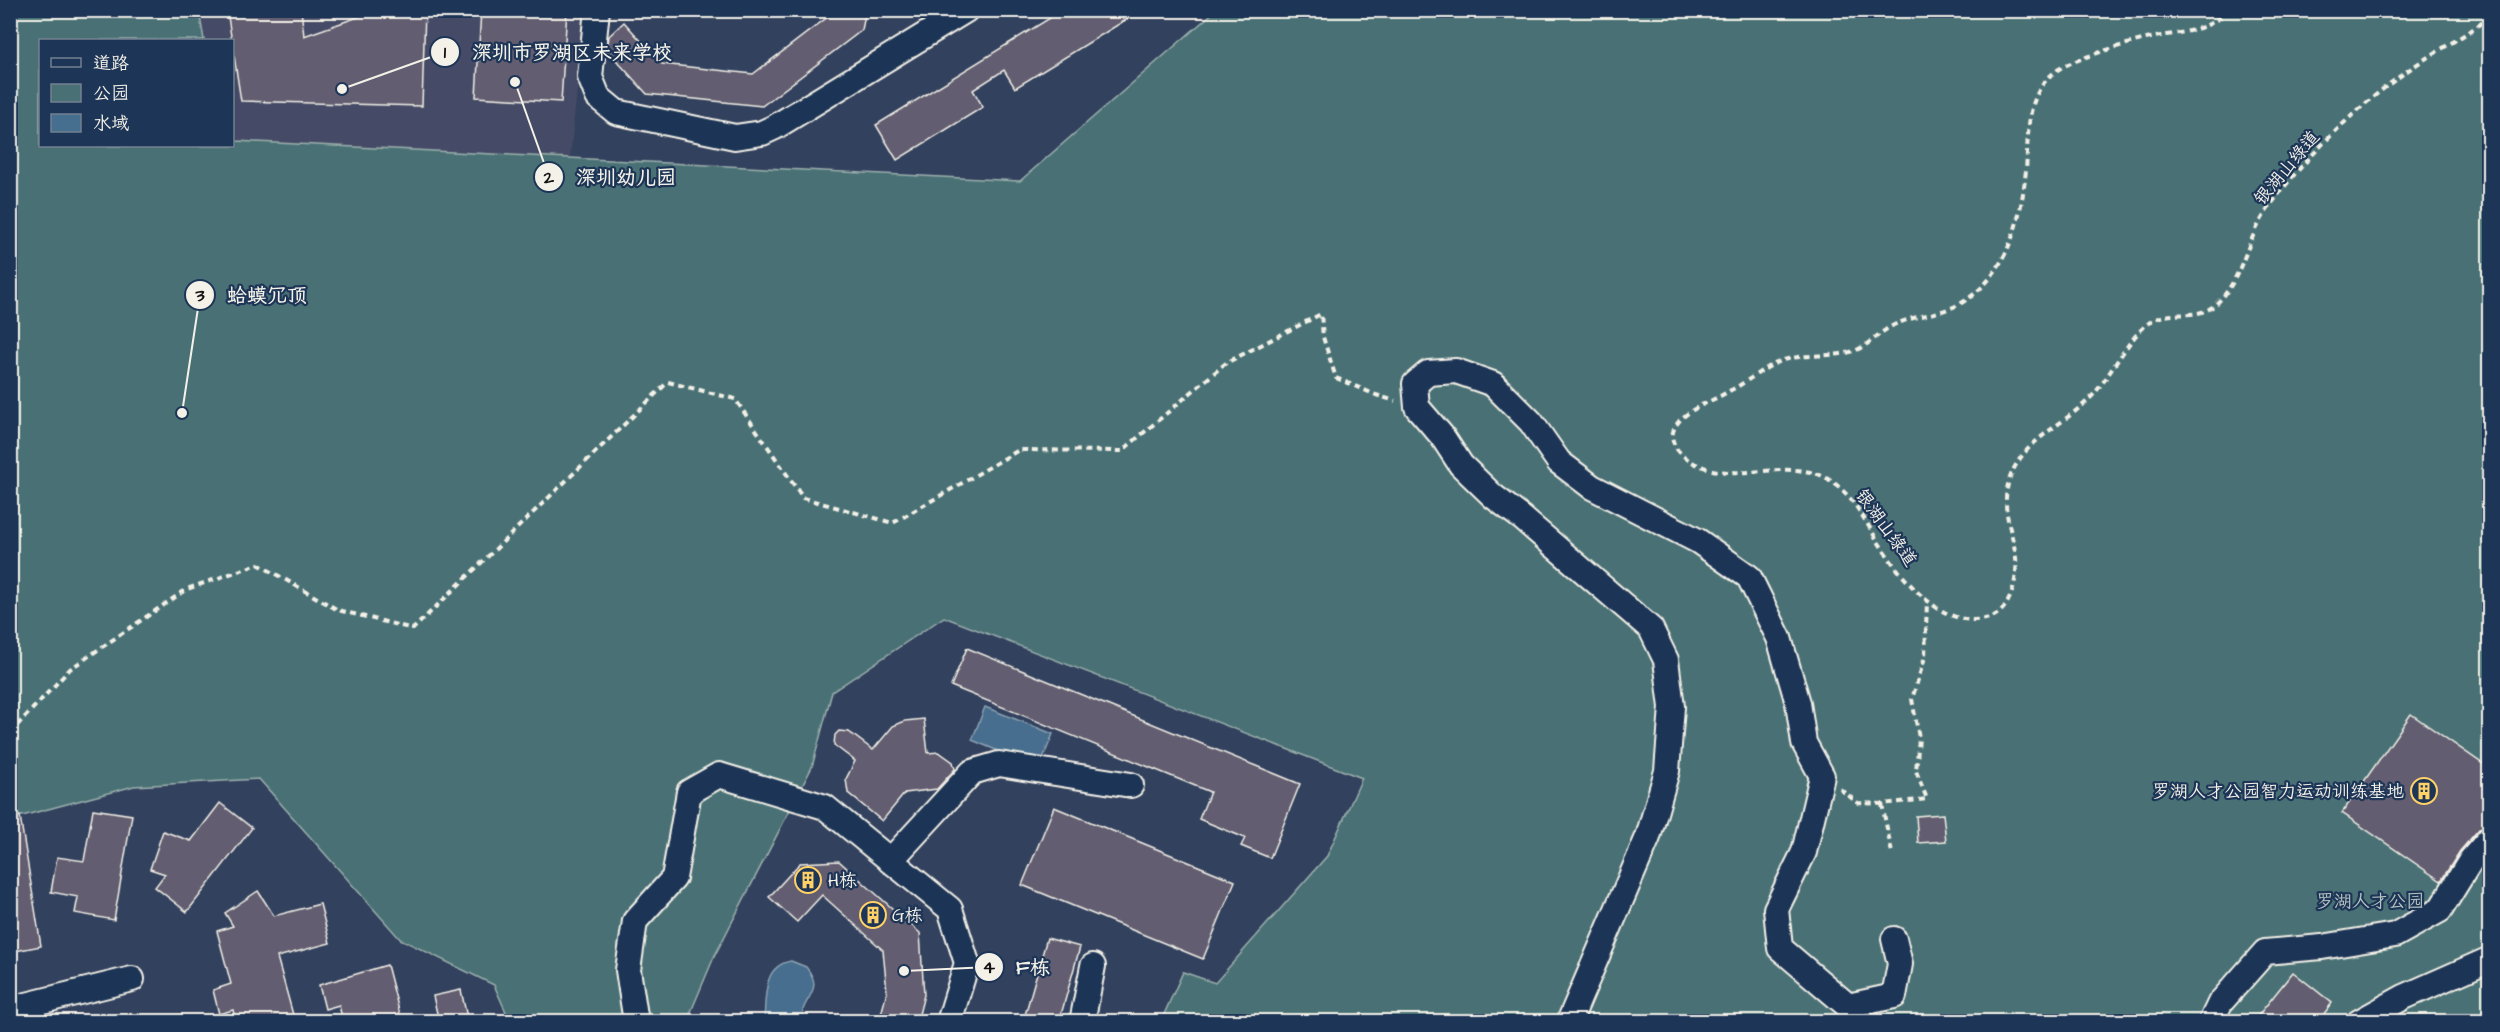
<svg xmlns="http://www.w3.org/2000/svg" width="2500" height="1032" font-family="'Architects Daughter','LXGW WenKai TC',sans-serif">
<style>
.built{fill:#444c66}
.green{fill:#497175;stroke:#9eb1ae;stroke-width:1.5}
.water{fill:#466e8e;stroke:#8ca2b2;stroke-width:1.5}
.building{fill:#625d70;stroke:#f4f1e8;stroke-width:1.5}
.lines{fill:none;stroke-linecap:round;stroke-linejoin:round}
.minor-casing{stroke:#f4f1e8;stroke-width:28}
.path{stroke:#f4f1e8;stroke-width:4;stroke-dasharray:6 4.5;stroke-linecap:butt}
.minor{stroke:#1d3557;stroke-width:24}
.labels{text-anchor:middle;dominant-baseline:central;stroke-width:4.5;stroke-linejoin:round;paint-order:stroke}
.street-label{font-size:18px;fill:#f4f1e8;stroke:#1d3557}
.poi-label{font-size:18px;fill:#f4f1e8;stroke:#1d3557;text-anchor:start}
.park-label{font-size:18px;fill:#b8c4c0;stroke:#1d3557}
.leader{fill:none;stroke:#f4f1e8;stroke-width:2}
.callout-dot{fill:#f4f1e8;stroke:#1d3557;stroke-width:2}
.mark-label{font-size:18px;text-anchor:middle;font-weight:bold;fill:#111}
.callout-label{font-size:20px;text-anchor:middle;font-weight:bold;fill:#f4f1e8;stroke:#1d3557;stroke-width:4.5;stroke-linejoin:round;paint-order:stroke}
</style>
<rect width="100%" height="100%" fill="#32415e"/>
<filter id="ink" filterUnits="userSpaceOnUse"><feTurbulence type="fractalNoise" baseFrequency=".0167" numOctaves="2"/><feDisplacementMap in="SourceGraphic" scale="12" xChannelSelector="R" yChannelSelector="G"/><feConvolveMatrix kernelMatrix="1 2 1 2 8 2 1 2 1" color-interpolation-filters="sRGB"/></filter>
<g filter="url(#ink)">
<path class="built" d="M199,11h386l-15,147 -334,-17 -4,-4v-97h-28z"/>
<path class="green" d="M11,11h188l5,29h-164v106h192l1,-9 3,4 784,40 195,-170h1274v1010h-1328l22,-49 32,11 112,-127 35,-78 -418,-161 -112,75 -20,75 -98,190 -27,64h-177l-16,-36 -94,-46 -141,-160 -125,7 -123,33z"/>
<g class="water">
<path d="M985,707l68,27 -14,34 -67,-28z"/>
<path d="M791,961l15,6c21,25 -7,31 -4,54h-38c2,-23 -2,-55 27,-60z"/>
</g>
<g class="building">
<path d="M227,10h74l3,26 74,-26h47l-3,96 -181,-5z"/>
<path d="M481,10h86l-6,92 -85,-5z"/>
<path d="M837,10h29l-4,20 -100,76 -115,-12 -40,-44 2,-14 15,-14 38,42 91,10z"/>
<path d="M1063,10h79l-127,78 -11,-18 -31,20 10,17 -86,53 -21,-35z"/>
<path d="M967,648l333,136 -30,74 -29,-12 4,-8 -46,-19 11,-27 -259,-106z"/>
<path d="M2411,714l79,55v52l-11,8 -19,22 -19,30 -99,-68z"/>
<path d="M924,719l4,34 11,-1 14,10 2,7 -18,20 -32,4 -23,28 -34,-28 -2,-14 9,-18 -21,-16 1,-10 4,-4 10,1 24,18 20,-24 12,-5z"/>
<path d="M220,803l32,25 -65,84 -32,-25 10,-13 -15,-5 13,-38 28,10z"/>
<path d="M1054,807l181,74 -32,78 -181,-74z"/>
<path d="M93,809l39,6 -18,105 -39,-7 3,-16 -27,-5 6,-35 27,4z"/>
<path d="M1943,814l3,27 -28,2 -2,-27z"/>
<path d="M20,816l21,130 -31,6v-135z"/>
<path d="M839,861l81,72 4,62 -7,27h-38l8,-30 -4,-42 -61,-55 -25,27 -28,-25 31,-34z"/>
<path d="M258,891l16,25 46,-12 10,39 -53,14 18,65h-59l-3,-12 -14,4 -6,-24 18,-6 -14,-53 16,-5 -8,-13z"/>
<path d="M1047,938l33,9 -21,75h-36z"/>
<path d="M387,965l15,57h-59l-4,-17 -14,4 -6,-24z"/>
<path d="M2293,972l39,31 -14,19h-65z"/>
<path d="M461,990l7,32h-29l-6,-26z"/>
</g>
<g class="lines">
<defs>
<g id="minor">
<path d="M597,10l-7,67 8,20 18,15 119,25 27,-4 13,-6 191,-117"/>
<path d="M890,861l82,-89 27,-8 132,21"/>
<path d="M10,1009l122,-30"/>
<path d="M636,1022l-8,-52 7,-49 39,-43 15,-86 30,-17 106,32 125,102 17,54 -18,59"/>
<path d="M1082,1022l11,-56"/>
<path d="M1569,1022l79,-185 19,-66 5,-64 -6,-47 -15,-31 -129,-111 -29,-22 -32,-31 -19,-29 -25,-29 -2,-23 13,-11 28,-2 37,13 38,38 28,40 33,25 106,54 51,36 30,61 19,65 6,40 18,33 -18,76 -28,57 4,39 68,58 46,-10 6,-32 -6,-25"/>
<path d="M2211,1022l9,-19 45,-51 57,-5 73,-12 45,-25 31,-50 19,-22"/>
<path d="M2359,1022l45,-25 86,-38"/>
</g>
</defs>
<use href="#minor" class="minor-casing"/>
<g class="path">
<path d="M2229,10c-21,21 -46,22 -74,27 -24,5 -76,20 -96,32 -35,23 -30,65 -33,101 -5,50 -18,104 -63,132 -21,13 -45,12 -67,22 -16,7 -26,21 -42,27 -23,7 -47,2 -70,9 -19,6 -35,21 -53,30 -14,9 -31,14 -44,24 -32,24 -5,47 22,55 36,10 76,-7 111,6 29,12 43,43 59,68 22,34 62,88 110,75 22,-6 29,-40 27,-60 -2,-20 -11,-39 -10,-60 1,-21 11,-39 26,-53 19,-18 43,-30 62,-51 18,-21 34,-56 56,-72 20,-14 47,0 66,-18 20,-18 27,-46 38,-70 10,-22 25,-41 40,-59 38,-43 80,-83 128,-114 23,-15 47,-27 68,-45"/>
<path d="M10,733l60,-64 117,-80 71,-25 80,46 75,19 255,-247 67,17 68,99 90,25 126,-73 103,1 104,-88 95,-49 2,23 13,41 40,17 19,6"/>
<path d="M1840,789l18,14 24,1 45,-5 -11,-28 3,-33 -7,-39 13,-42 2,-56"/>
<path d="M1882,804l10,49"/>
</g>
<use href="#minor" class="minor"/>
</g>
</g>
<defs>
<symbol id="building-ring" viewBox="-11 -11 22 22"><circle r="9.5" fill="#1d3557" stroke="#ffd166" stroke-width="1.5"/><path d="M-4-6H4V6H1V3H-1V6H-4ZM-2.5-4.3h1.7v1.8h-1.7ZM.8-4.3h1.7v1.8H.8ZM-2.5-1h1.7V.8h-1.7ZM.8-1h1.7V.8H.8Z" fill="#ffd166"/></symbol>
</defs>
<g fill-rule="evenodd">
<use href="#building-ring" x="2409" y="776" width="30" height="30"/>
<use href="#building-ring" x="793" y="865" width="30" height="30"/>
<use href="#building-ring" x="858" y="900" width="30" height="30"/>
</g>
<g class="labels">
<g class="street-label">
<text transform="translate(2287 168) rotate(-50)">银湖山绿道</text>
<text transform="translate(1886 528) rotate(54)">银湖山绿道</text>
</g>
<g class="poi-label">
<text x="2404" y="791" text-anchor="end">罗湖人才公园智力运动训练基地</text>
<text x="828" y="880">H栋</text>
<text x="892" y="915">G栋</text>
</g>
<g class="park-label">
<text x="2370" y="901">罗湖人才公园</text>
</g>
</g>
<path class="leader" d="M342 89L445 52M515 82L549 177M182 413L200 295M904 971L989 967"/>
<g class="callout-dot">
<circle cx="342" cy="89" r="6"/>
<circle cx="515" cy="82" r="6"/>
<circle cx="182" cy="413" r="6"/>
<circle cx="904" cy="971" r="6"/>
<circle cx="445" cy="52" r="15"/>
<circle cx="549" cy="177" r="15"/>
<circle cx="200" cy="295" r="15"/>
<circle cx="989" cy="967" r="15"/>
</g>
<g class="mark-label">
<text x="445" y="58">1</text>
<text x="549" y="183">2</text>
<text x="200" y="301">3</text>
<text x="989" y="973">4</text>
</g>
<g class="callout-label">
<text x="572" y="59">深圳市罗湖区未来学校</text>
<text x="626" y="184">深圳幼儿园</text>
<text x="267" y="302">蛤蟆冗顶</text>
<text x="1033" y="974">F栋</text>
</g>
<rect width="2500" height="1032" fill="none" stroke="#1d3557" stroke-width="36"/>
<rect x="18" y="18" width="2464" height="996" fill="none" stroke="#f4f1e8" stroke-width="2" filter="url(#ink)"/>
<rect x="39" y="39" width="195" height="108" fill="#1d3557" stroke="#738091" stroke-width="1.5"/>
<rect x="51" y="58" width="30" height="9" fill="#1d3557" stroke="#738091" stroke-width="1.5"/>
<text x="93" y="69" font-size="18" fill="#f4f1e8">道路</text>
<rect x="51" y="84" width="30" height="18" fill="#497175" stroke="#738091" stroke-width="1.5"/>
<text x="93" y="99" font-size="18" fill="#f4f1e8">公园</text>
<rect x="51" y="114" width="30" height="18" fill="#466e8e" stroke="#738091" stroke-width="1.5"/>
<text x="93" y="129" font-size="18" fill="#f4f1e8">水域</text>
</svg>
